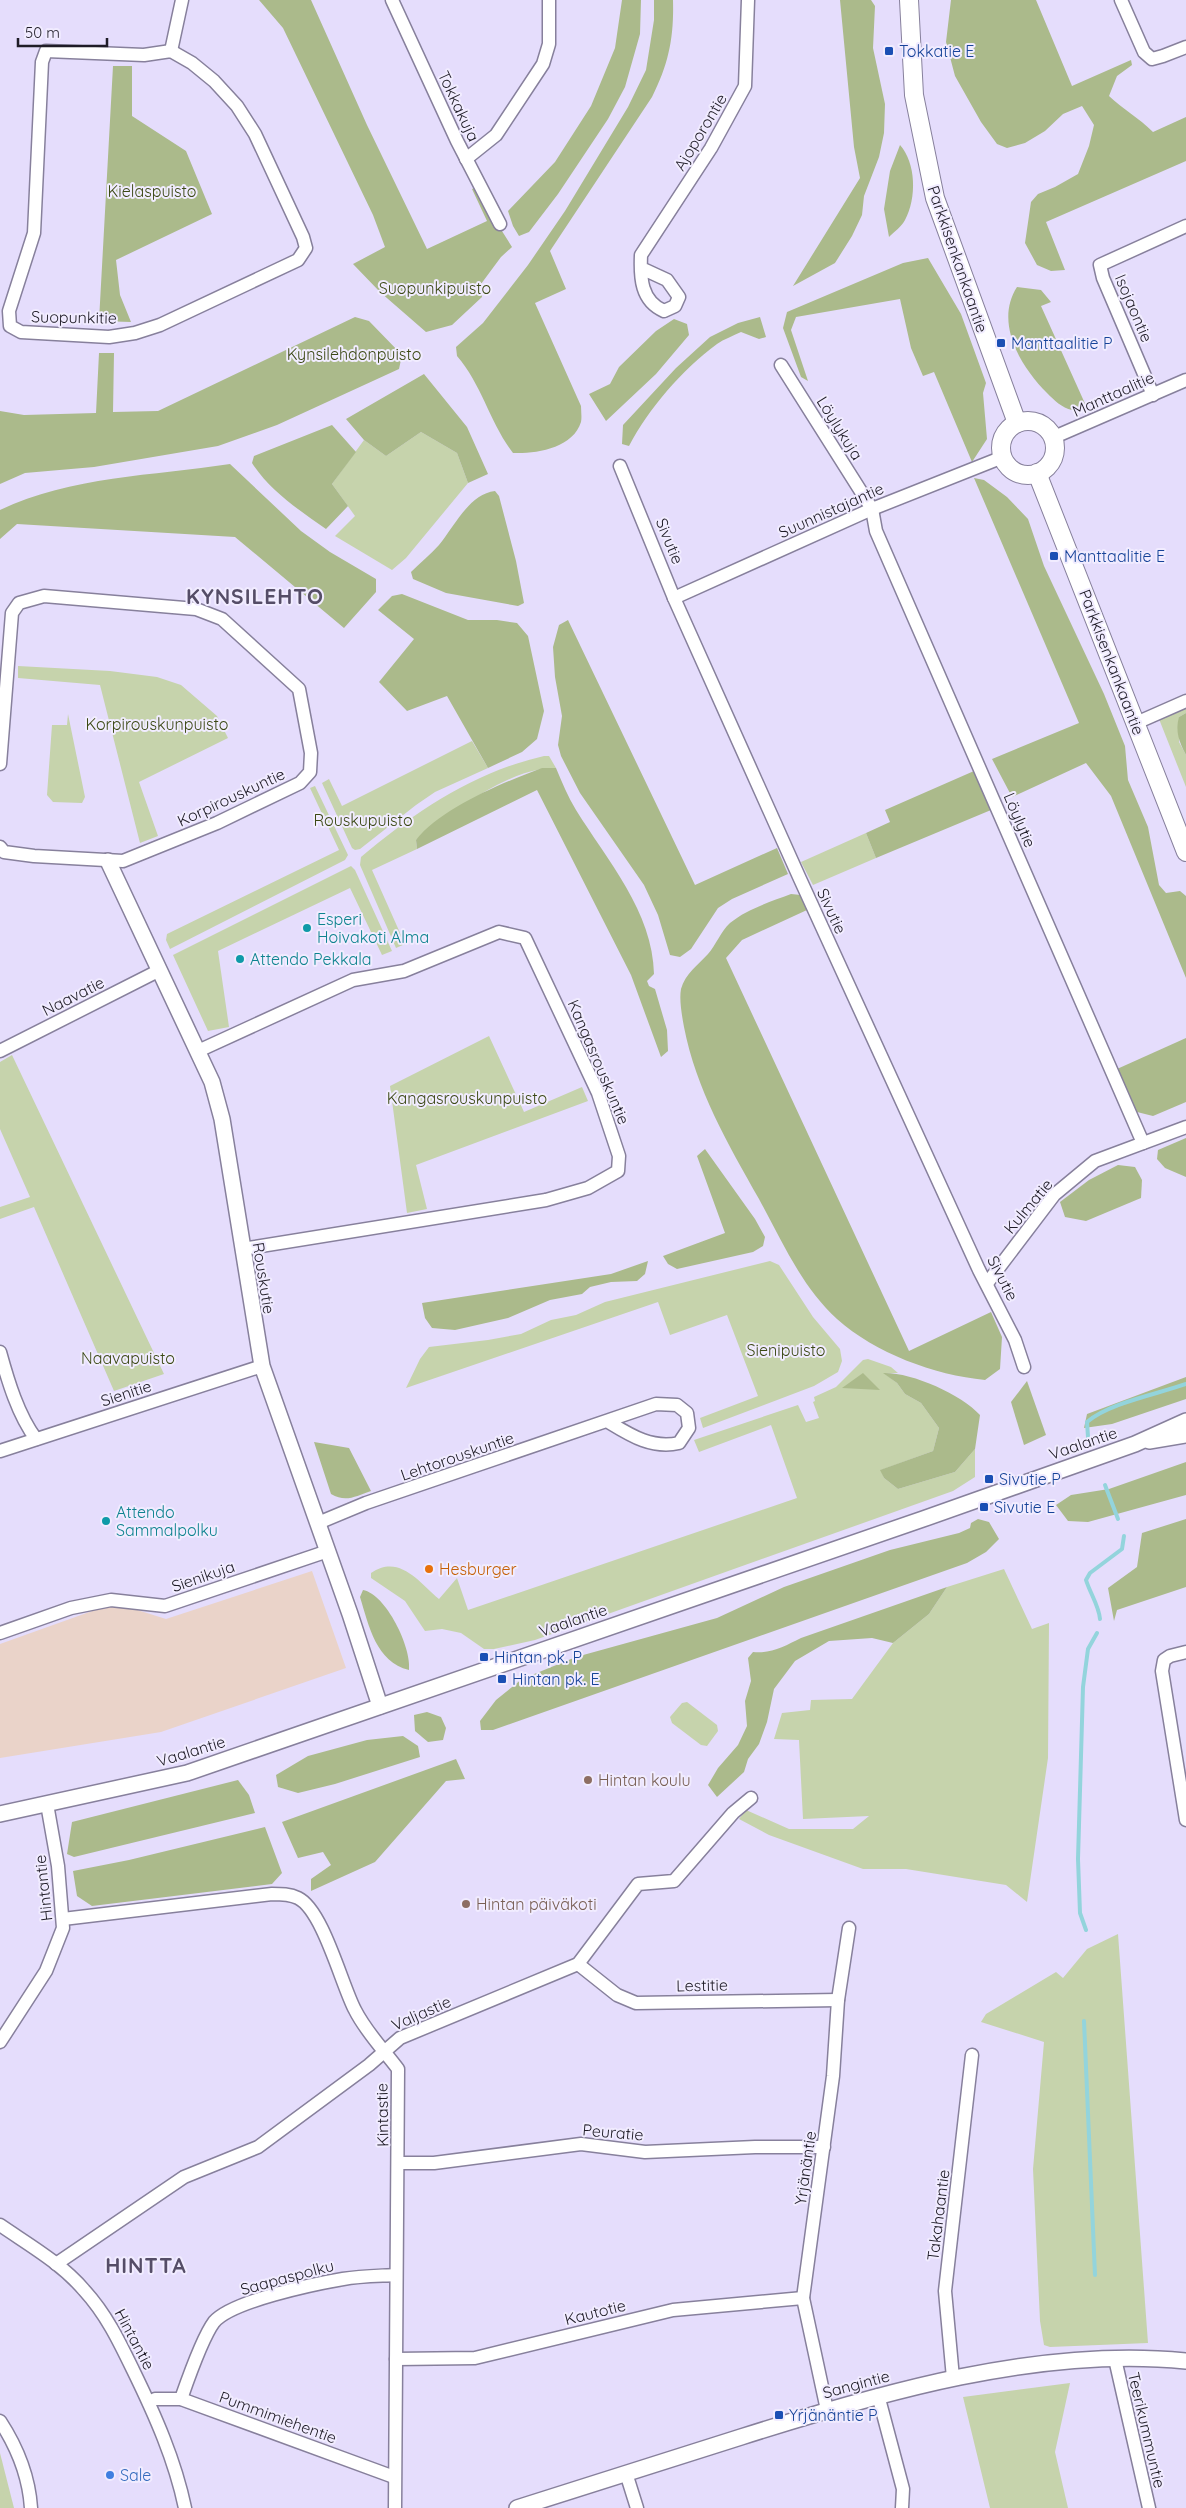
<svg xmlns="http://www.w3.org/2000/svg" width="1186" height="2508" font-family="Quicksand,sans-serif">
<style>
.industrial{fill:#ead3c9}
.green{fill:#c6d3ac}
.forest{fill:#abba8b}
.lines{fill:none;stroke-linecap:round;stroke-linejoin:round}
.stream{stroke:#93d4dc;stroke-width:4}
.minor-casing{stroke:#87809c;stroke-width:15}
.tertiary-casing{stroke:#87809c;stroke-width:18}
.secondary-casing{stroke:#87809c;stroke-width:20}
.minor{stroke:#fff;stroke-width:12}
.tertiary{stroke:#fff;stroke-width:15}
.secondary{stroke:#fff;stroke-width:18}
.transit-dot{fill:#1a4fb4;stroke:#f1ecff;stroke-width:2}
.culture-dot{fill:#0f9aa8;stroke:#f1ecff;stroke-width:2}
.food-dot{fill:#e8710a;stroke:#f1ecff;stroke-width:2}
.education-dot{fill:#8d6e63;stroke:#f1ecff;stroke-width:2}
.shop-dot{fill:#3f7fe0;stroke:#f1ecff;stroke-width:2}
.labels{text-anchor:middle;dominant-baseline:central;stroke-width:4;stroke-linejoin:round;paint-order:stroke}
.transit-label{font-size:16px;fill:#164399;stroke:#f1ecff;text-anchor:start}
.street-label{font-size:16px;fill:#1f1c27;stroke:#f1ecff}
.park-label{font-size:16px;fill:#3b4814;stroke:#f1ecff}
.culture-label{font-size:16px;fill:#0d838f;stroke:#f1ecff;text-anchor:start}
.food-label{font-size:16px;fill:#c56008;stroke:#f1ecff;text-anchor:start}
.education-label{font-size:16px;fill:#785e54;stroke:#f1ecff;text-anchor:start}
.shop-label{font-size:16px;fill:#366cbe;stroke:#f1ecff;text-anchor:start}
.district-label{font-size:21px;font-weight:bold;letter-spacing:1px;fill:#554d67;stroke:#f1ecff}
</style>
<rect width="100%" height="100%" fill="#e5ddfc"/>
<path class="industrial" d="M312,1571l34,97 -185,64 -161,26v-114l95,-34 17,-3 19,1 35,11z"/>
<g class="green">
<path d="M421,432l36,21 11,30 -62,75 -14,12 -57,-34 20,-20 -23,-32 32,-44 22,16z"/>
<path d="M18,666l92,5 47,6 24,8 36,31 11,22 -89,44 19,54 -18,7 -40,-158 -82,-7z"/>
<path d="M1186,708v5l-7,4v25l7,13v32l-27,-68z"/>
<path d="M68,714l17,83 -3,6 -29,-1 -6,-7 5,-70h15z"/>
<path d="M472,741l16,27 -53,24 -19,13 -56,44 -5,1 -3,-2 -30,-65 7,-4 13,27z"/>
<path d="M544,756h5l7,12c-5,2 -10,0 -15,1 -47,9 -87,44 -125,71l1,9 -45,21 33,74 -9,4 -36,-83 1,-8c54,-45 113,-85 183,-101z"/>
<path d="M315,786l33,69 -3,5 -175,89 -4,-9 1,-6 172,-84 -29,-62z"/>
<path d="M866,833l10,25 -63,27 -12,-23z"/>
<path d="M351,866l4,4 37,81 -10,4 -32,-67 -132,63 11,76 -21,4 -35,-76z"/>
<path d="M489,1036l35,76 58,-25 6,14 -172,64 11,44 -20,4 -17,-127z"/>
<path d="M12,1055l152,319 -50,17 -80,-184 -34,12v-12l30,-10 -30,-68v-67z"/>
<path d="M770,1261l9,4 34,52 27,32 2,12 -4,11 -24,14 -111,42 -3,-10 58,-22 -31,-81 -57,20 -12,-33 -252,86 14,-29 9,-12 59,-7 33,-6 30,-14 25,-5 29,-13z"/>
<path d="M868,1359l23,8 7,6h-14l13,10 8,11 16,9 18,25 -6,23 -52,19 3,8 14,11 57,-17 20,-23v28l-22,14 -418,149 -41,9h-10l-23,-16 -19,-4 -17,2 -20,-30 -34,-23v-5c28,-19 47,8 68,26l18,-21 11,32 329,-112 -26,-73 -72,27 -5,-12 104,-35 8,17 13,-4 -6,-16 2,-1 -1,-4 22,-10 27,-27z"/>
<path d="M1004,1569l28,60 17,-6 -1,135 -21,144 -21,-17 -100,-16h-43l-94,-34 -30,-16 7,-9 43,19h64l16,-13 -66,3 -4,-79 -25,-1 8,-26 28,-3 1,-10 41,-1 41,-56 36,-29 18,-27z"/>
<path d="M687,1702l30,23 1,6 -11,15 -6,-1 -29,-22 -2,-6 12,-14z"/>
<path d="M1118,1934l30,409 -98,4 -6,-2 -4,-24 -7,-152 11,-127 -63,-20 5,-8 70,-42 7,6 24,-29z"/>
<path d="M1070,2383l-15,69 13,56h-78l-27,-111z"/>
<path d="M0,2453l14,55h-14z"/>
</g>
<g class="forest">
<path d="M259,0h52l56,125 60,124 60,-28 -15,-32 6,-3 17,34 17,27 -11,10 -20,27 1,13 -30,28 -26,7 -46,-40 -27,-28 32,-17 -12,-32 -90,-187z"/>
<path d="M622,0h19l-1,34 -15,53 -17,32 -50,75 -29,38 -10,4 -6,-10 -5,-15 47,-49 36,-56 24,-58z"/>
<path d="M654,0h19c1,37 -4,63 -21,97l-102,154 16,38 -31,14 46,103c0,5 1,11 0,16 -8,26 -45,32 -68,31 -23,-30 -31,-68 -56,-97l-1,-9 27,-24 45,-58 37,-54 63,-104 18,-37 8,-50z"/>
<path d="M840,0h31l4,6 -2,42 12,56 -1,29 -5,24 -15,39 -2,19 -10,21 -17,27 -42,23 67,-108 -6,-31z"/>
<path d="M951,0h85l36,86 59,-26 1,5 -15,11 -8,20c14,13 30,22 44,36l33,-15v44l-140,61 19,48 -14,1 -14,-6 -12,-22 6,-41 7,-8 17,-7 23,-13 11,-28 5,-21 -12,-19 -19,8 -18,17 -20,12 -18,5 -10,-4 -16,-22 -26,-46 -9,-34z"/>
<path d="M113,66h19v50l54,35 26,63 -96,46 4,35 11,27 -32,-1z"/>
<path d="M900,145c16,18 17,53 5,75 -3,6 -11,12 -16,17l-5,-28 6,-38z"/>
<path d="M928,258l33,56 25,69 -3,10 4,46 -15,23 -38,-90 -11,4 -12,-28 -11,-49 -104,18 -5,13 17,51 -7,-4 -18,-49 4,-16 116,-49z"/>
<path d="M1017,287l24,3 10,12 -10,4 46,102c-4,1 -11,3 -15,2 -10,-2 -18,-10 -25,-17 -26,-26 -53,-70 -30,-106z"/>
<path d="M355,317l14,4 33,34 -3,14 -122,56 -59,21 -124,21 -69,6 -25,11v-73l24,4 72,-2 3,-60h15l-1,59 45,-1z"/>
<path d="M760,317l6,20 -7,2 -18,-7c-8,4 -17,7 -24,12 -35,26 -68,64 -88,102l-7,-2 1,-19 53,-57 34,-31 28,-14z"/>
<path d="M674,319l13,5 2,11 -33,39 -50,47 -17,-27 21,-10 9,-17 37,-36z"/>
<path d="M424,374l43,53 21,47 -20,9 -11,-30 -36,-21 -35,24 -22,-16 -18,-21z"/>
<path d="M332,425l24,27 -24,32 16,22 -22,23c-27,-19 -56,-38 -74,-66l2,-7z"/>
<path d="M230,464l71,67 29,21 46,27v13l-32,36 -109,-91 -218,-13 -17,15v-29c71,-34 153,-34 230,-46z"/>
<path d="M974,478l10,2 23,17 21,22 16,47 60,128 21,52 3,34 20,47 11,58 7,8 14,-2 6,5v82l-75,-182 -25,-33 -74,34 -20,-38 87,-36z"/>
<path d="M495,491l4,5 17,65 8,42 -6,3 -72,-13 -33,-14 -2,-7c9,-9 20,-18 28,-27 15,-18 30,-51 56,-54z"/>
<path d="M402,594l66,26h29l20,3 11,13 16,75 -7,28 -15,13 -34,16 -41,-72 -40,15 -28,-29 35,-43 -36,-29 14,-14z"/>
<path d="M568,620l127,265 82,-37 11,26 -56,25 -14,9 -27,41 -11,8 -10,-2 -12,-40 -14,-30 -64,-92 -19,-37 -3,-11 4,-29 -7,-39 -2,-30 6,-22z"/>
<path d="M1186,713v42c-7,-13 -11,-24 -7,-38z"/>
<path d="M542,768h14c6,14 12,29 20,42 31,50 77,102 78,164l-7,7 2,5 6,3 12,41 1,21 -7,6 -30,-82 -94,-185 -120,59 -1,-9c25,-32 88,-58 126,-72z"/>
<path d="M974,771l17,39 -115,48 -10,-25 24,-11 -5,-12z"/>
<path d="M791,894l10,1 6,15 -65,30 -16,18 183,393 82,-39 11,25 -2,32 -15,11c-51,-5 -110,-27 -148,-61 -36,-33 -55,-78 -78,-120 -31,-55 -63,-110 -75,-172 -2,-11 -5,-27 -3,-38 4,-15 17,-24 27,-35 8,-9 13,-23 22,-31 17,-14 40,-21 61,-29z"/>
<path d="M1186,1038v64l-33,14 -16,-4 -20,-43z"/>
<path d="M1186,1138v39l-21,-9 -8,-9 1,-9z"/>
<path d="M705,1149l50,70 10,18 -2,9 -10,6 -76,17 -9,-5 -5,-8 62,-23 -28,-77z"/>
<path d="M1118,1165l17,2 7,13 -1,18 -55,23 -21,-4 -5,-15 29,-22z"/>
<path d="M648,1261l-3,13 -8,7 -26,1 -21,5 -8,7 -32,6 -42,18 -53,12 -23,-2 -7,-10 -3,-15 189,-29z"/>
<path d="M863,1373l17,17 -38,-2z"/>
<path d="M883,1373c28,-1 78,21 97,42l-5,34 -20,23 -57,17 -14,-11 -4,-8 53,-19 6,-23 -18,-25 -16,-9 -8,-11z"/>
<path d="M1186,1377v22l-74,25 -28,4 3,-14z"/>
<path d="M1027,1381l19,54 -22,10 -13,-43z"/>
<path d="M314,1442l35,6 22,43c-15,5 -25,12 -40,3z"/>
<path d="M1186,1462v33l-98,27 -20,-1 -12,-16 15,-10 38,-6z"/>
<path d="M978,1519l11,3 10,17 -13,13 -19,11 -474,167h-12l-1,-9 16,-21 26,-21 54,-22 141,-39 67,-31 106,-37 69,-17 11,-5 1,-5z"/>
<path d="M1186,1519v68l-69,23 -3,11 -6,-33 29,-21 5,-34z"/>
<path d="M947,1587l-18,27 -36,29 -21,-5 -43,3 -34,20 -21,28 -7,33 -8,22 -11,15 -4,13 -27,25 -9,-12 10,-17 20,-23 9,-19 -2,-25 6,-20 -3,-23 5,-6c18,2 32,-6 48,-14z"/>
<path d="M363,1590c23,4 49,58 46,80 -33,-8 -40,-44 -49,-73z"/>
<path d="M427,1712l14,5 5,11 -3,12 -15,2 -13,-11 -1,-16z"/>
<path d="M403,1736l15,10 2,11 -85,27 -37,9 -20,-6 -2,-12 32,-19 59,-16z"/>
<path d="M456,1759l9,20 -19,2 -71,81 -64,29v-12l20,-14 -8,-13 -25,6 -16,-36z"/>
<path d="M238,1780l11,15 6,18 -181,44 -7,-3 5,-32z"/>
<path d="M265,1827l17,46 -10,11 -180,22 -15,-10 -4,-25 56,-11z"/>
</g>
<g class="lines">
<g class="stream">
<path d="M1088,1437l-1,-15c22,-19 71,-28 99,-38"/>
<path d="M1105,1485l13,34"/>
<path d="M1100,1619c-1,-13 -10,-26 -14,-39l4,-7 32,-24 2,-13"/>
<path d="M1086,1930l-6,-17 -2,-54 5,-172 5,-38 9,-16"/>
<path d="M1084,2021l11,254"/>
</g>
<defs>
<g id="minor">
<path d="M392,0l65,141 43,83"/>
<path d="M1121,0l23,52 8,7 11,-3 23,-9"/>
<path d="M46,51l98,4 27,-4 21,12 22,18 23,25 18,28 48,103 3,11 -8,12 -138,65 -25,8 -26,4 -88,-5 -11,-6 -1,-15 25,-78 8,-171z"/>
<path d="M171,51l11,-51"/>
<path d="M466,159l30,-24 47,-71 6,-20v-44"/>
<path d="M641,268l26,12 12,17 -4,9 -11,5c-23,-10 -24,-33 -23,-56l70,-107 34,-62 3,-86"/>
<path d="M781,365l91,144 4,22 267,612"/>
<path d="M1153,395l-50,-117 -3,-13 86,-39"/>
<path d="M1052,438l134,-58"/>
<path d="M620,466l54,132 126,281 179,391 36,70 9,27"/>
<path d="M674,598l198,-89 131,-52"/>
<path d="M1136,723l50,-22"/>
<path d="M0,764l12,-151 7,-10 25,-7 152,13 26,10 77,70 12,64 -1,19 -10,11 -83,40 -94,38 -89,-5 -30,-4 -4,-5"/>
<path d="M0,1051l160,-81"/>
<path d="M198,1051l155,-71 51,-9 95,-39 26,6 73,155 21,63 -1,15 -30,17 -42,12 -304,49"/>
<path d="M988,1282l66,-87 41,-34 91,-34"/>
<path d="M0,1352c8,29 18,63 36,87"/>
<path d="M0,1451l262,-85"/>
<path d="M318,1523l48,-20 290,-99 21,1 10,8 2,15 -10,15c-28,6 -49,-8 -72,-22"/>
<path d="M0,1633l71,-25 40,-8 54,6 163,-55"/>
<path d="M1186,1652l-16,4 -6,4 -2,11 24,149"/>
<path d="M63,1919l209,-25c9,0 18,0 26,4 25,12 44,88 57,112 11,22 28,39 43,59l-3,439"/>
<path d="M578,1964l39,31 19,8 202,-3"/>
<path d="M0,2042l46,-71 17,-43 -5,-62 -11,-62"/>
<path d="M399,2163h35l147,-19 64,8 110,-5h69"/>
<path d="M0,2225c29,20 61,38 84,65 22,24 35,51 49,80 22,45 42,90 52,138"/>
<path d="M56,2264l128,-87 74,-30 111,-82 31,-27 178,-74 60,-80 36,-3 59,-68 18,-15"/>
<path d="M396,2359l79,-1 198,-48 130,-12"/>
<path d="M1115,2359l34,149"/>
<path d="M953,2378l-8,-87 27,-236"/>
<path d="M878,2395l25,94 -1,19"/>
<path d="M181,2399c7,-20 21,-61 33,-77 18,-21 100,-38 129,-43 17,-3 35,-3 53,-4"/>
<path d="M149,2402l6,-3h26l213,78"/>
<path d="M827,2410l-24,-112 30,-222 5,-76 11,-72"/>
<path d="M0,2421c17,26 29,56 31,87"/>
<path d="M626,2473l11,35"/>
</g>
<g id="tertiary">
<path d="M108,861l104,221 10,37 40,247 88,248 30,92"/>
<path d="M1149,1441l37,-6"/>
<path d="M0,1814l187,-41 736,-254 212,-75 51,-23"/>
<path d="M517,2508c75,-24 150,-48 224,-71 138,-44 299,-91 445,-76"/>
</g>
<g id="secondary">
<path d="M909,0l5,95 21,103 82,225"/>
<circle cx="1028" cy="448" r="27"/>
<path d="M1037,473l149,379"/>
</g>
</defs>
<use href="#minor" class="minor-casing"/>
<use href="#tertiary" class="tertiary-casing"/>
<use href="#secondary" class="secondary-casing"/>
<use href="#minor" class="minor"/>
<use href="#tertiary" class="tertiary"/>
<use href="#secondary" class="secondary"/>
</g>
<g class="transit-dot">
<rect x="884" y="46" width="10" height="10" rx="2.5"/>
<rect x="996" y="338" width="10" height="10" rx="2.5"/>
<rect x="1049" y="551" width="10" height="10" rx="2.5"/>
<rect x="984" y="1474" width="10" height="10" rx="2.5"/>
<rect x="979" y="1502" width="10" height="10" rx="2.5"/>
<rect x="479" y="1652" width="10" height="10" rx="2.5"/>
<rect x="497" y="1674" width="10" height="10" rx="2.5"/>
<rect x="774" y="2410" width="10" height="10" rx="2.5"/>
</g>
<g class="culture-dot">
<circle cx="307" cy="928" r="5"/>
<circle cx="240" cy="959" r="5"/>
<circle cx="106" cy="1521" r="5"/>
</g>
<circle class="food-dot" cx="429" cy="1569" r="5"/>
<g class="education-dot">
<circle cx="588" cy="1780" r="5"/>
<circle cx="466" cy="1904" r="5"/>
</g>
<circle class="shop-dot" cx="110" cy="2475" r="5"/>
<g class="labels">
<g class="transit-label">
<text x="899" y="51">Tokkatie E</text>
<text x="1011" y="343">Manttaalitie P</text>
<text x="1064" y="556">Manttaalitie E</text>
<text x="999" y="1479">Sivutie P</text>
<text x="994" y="1507">Sivutie E</text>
<text x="494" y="1657">Hintan pk. P</text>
<text x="512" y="1679">Hintan pk. E</text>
<text x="789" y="2415">Yrjänäntie P</text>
</g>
<g class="street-label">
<text transform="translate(459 106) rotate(65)">Tokkakuja</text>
<text transform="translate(700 132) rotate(-59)">Ajoporontie</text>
<text transform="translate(958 259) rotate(71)">Parkkisenkankaantie</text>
<text transform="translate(1134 308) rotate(67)">Isojaontie</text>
<text transform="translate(74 317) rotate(1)">Suopunkitie</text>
<text transform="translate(1113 394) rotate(-24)">Manttaalitie</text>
<text transform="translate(840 428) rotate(58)">Löylykuja</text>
<text transform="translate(831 510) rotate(-24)">Suunnistajantie</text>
<text transform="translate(670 541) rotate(68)">Sivutie</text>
<text transform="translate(1112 662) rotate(69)">Parkkisenkankaantie</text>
<text transform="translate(231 797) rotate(-25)">Korpirouskuntie</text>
<text transform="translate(1020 820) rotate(67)">Löylytie</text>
<text transform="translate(832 911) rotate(65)">Sivutie</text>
<text transform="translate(73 996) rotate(-27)">Naavatie</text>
<text transform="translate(599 1062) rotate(67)">Kangasrouskuntie</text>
<text transform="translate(1028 1206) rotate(-50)">Kulmatie</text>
<text transform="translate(264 1278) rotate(81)">Rouskutie</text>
<text transform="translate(1003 1278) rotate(63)">Sivutie</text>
<text transform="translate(126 1393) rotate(-18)">Sienitie</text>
<text transform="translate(1083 1443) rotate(-19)">Vaalantie</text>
<text transform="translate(457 1456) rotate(-19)">Lehtorouskuntie</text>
<text transform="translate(203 1576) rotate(-19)">Sienikuja</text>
<text transform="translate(573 1620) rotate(-19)">Vaalantie</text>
<text transform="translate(191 1751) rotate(-17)">Vaalantie</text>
<text transform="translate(43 1888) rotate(-96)">Hintantie</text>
<text transform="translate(702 1985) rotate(-1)">Lestitie</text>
<text transform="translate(421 2013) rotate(-24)">Valjastie</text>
<text transform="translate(382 2115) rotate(-91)">Kintastie</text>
<text transform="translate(613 2132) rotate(5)">Peuratie</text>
<text transform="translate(805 2168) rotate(-82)">Yrjänäntie</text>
<text transform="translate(938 2215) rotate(-83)">Takahaantie</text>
<text transform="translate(287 2277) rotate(-15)">Saapaspolku</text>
<text transform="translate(595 2312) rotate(-14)">Kautotie</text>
<text transform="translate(135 2339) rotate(62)">Hintantie</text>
<text transform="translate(856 2384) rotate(-15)">Sangintie</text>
<text transform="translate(278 2417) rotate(20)">Pummimiehentie</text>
<text transform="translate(1147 2430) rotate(77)">Teerikummuntie</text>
</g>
<g class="park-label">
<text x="152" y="191">Kielaspuisto</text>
<text x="435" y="288">Suopunkipuisto</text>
<text x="354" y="354">Kynsilehdonpuisto</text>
<text x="157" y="724">Korpirouskunpuisto</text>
<text x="363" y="820">Rouskupuisto</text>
<text x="467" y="1098">Kangasrouskunpuisto</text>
<text x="786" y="1350">Sienipuisto</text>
<text x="128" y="1358">Naavapuisto</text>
</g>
<g class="culture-label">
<text x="317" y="919">Esperi<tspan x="317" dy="18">Hoivakoti Alma</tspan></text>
<text x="250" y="959">Attendo Pekkala</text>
<text x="116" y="1512">Attendo<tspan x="116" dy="18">Sammalpolku</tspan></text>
</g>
<g class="food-label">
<text x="439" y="1569">Hesburger</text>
</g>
<g class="education-label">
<text x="598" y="1780">Hintan koulu</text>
<text x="476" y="1904">Hintan päiväkoti</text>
</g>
<g class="shop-label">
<text x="120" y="2475">Sale</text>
</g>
<g class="district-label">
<text x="255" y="596">KYNSILEHTO</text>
<text x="146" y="2265">HINTTA</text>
</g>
</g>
<path d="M18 38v8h89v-8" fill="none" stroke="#1f1c27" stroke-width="2.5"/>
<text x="25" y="38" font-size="15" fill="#1f1c27" stroke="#f1ecff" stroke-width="4" paint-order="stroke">50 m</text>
</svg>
